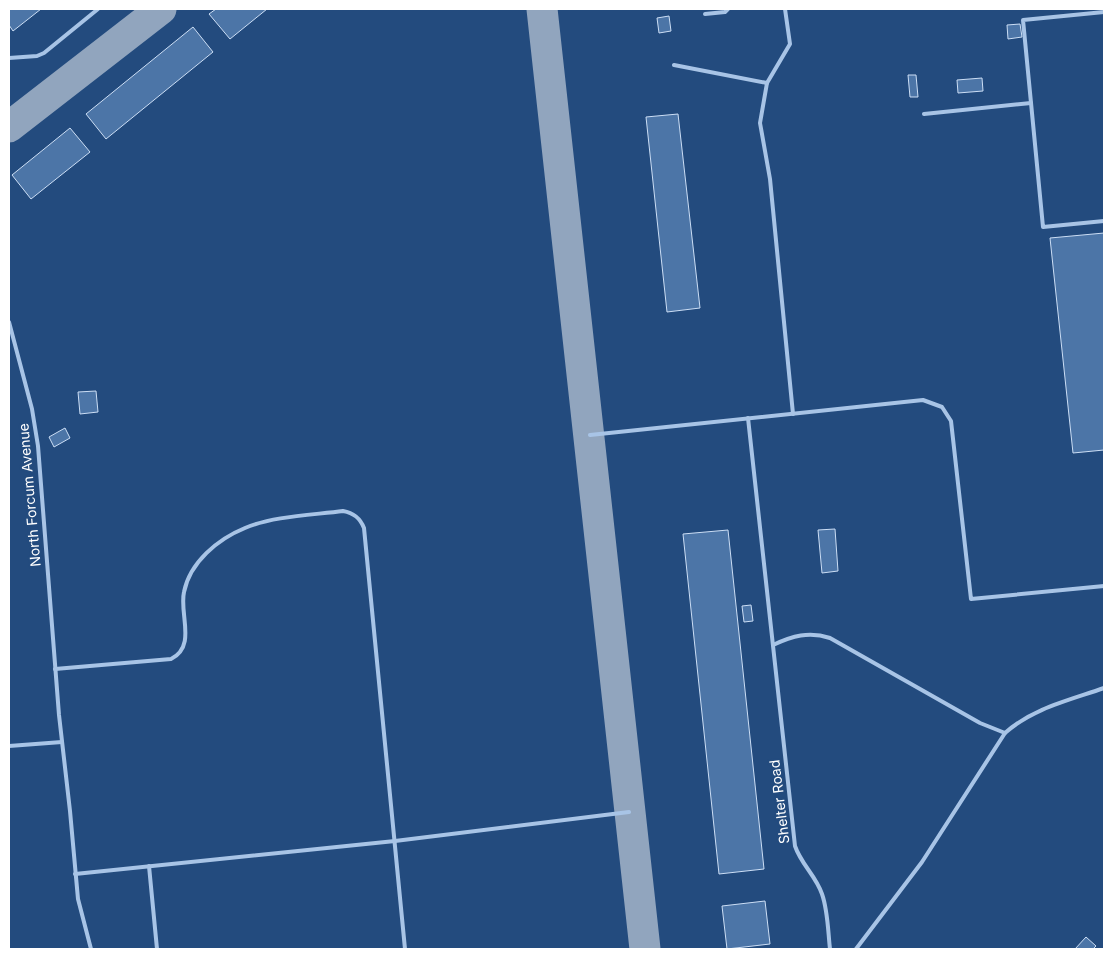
<svg xmlns="http://www.w3.org/2000/svg" width="1113" height="958" font-family="Inter,sans-serif">
<style>
.lines{fill:none;stroke-linecap:round;stroke-linejoin:round}
.taxiway{stroke:#91a5be;stroke-width:31}
.building{fill:#4c75a7;stroke:#ccdef5}
.service{stroke:#a8c4e6;stroke-width:4}
.labels{text-anchor:middle;dominant-baseline:central;stroke-width:4.5;stroke-linejoin:round;paint-order:stroke}
.street-label{font-size:14px;fill:#fff;stroke:#234b7e}
</style>
<rect width="100%" height="100%" fill="#234b7e"/>
<g class="lines">
<g class="taxiway">
<path d="M542,9l103,940"/>
<path d="M9,127l152,-118"/>
</g>
</g>
<g class="building">
<path d="M9,9h32l-28,22 -4,-6z"/>
<path d="M216,9h51l-37,30 -21,-25z"/>
<path d="M669,16l2,15 -12,2 -2,-15z"/>
<path d="M1020,24l2,13 -14,2 -1,-14z"/>
<path d="M193,27l20,25 -107,87 -20,-25z"/>
<path d="M908,75h8l2,22h-8z"/>
<path d="M982,78l1,13 -25,2 -1,-13z"/>
<path d="M678,114l22,194 -33,4 -21,-195z"/>
<path d="M70,128l20,24 -59,47 -19,-24z"/>
<path d="M1104,233v217l-31,3 -23,-215z"/>
<path d="M96,391l2,21 -18,2 -2,-22z"/>
<path d="M65,428l5,10 -16,9 -5,-10z"/>
<path d="M835,529l3,42 -16,2 -4,-43z"/>
<path d="M728,530l36,339 -45,5 -36,-340z"/>
<path d="M751,605l2,16 -9,1 -2,-16z"/>
<path d="M765,901l5,43 -43,5 -5,-43z"/>
<path d="M1086,937l10,9 -3,3h-18z"/>
</g>
<g class="lines">
<g class="service">
<path d="M785,9l5,35 -23,39 -7,40 10,56 23,235"/>
<path d="M1104,12l-81,8 20,207 61,-6"/>
<path d="M705,14l20,-2 3,-3"/>
<path d="M9,58l28,-2 7,-3 54,-44"/>
<path d="M674,65l93,18"/>
<path d="M924,114l107,-11"/>
<path d="M9,322l23,87 6,37 21,269 11,96 8,88 13,50"/>
<path d="M748,418l47,428c6,18 21,30 27,48 6,17 6,38 8,55"/>
<path d="M590,435l333,-35 19,7 9,14 20,178 133,-13"/>
<path d="M773,645c19,-9 36,-14 57,-7l150,85 25,10c28,-25 65,-33 99,-45"/>
<path d="M55,669l116,-10c26,-13 8,-45 13,-67 6,-30 34,-53 61,-64 28,-12 68,-13 98,-17 11,2 17,7 21,17l41,421"/>
<path d="M9,746l53,-4"/>
<path d="M149,866l8,83"/>
<path d="M75,874l320,-33 234,-29"/>
<path d="M856,949l66,-87 83,-129"/>
</g>
</g>
<g class="labels">
<g class="street-label">
<text transform="translate(29 495) rotate(-95)">North Forcum Avenue</text>
<text transform="translate(779 802) rotate(-97)">Shelter Road</text>
</g>
</g>
<rect width="1113" height="958" fill="none" stroke="#ffffff" stroke-width="20"/>
</svg>
